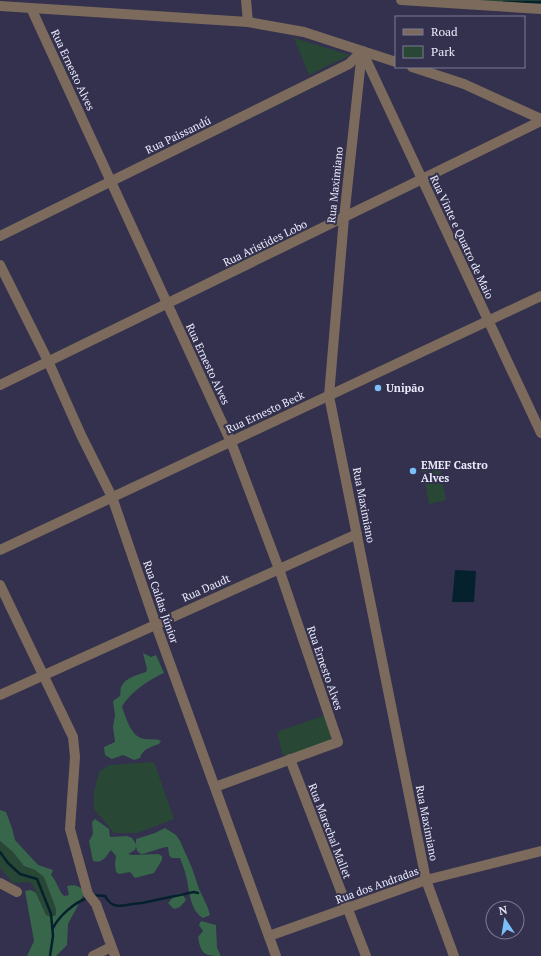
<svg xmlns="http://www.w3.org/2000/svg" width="541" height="956" font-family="'PT Serif',serif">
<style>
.green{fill:#294735}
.forest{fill:#37664b}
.water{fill:#05212d}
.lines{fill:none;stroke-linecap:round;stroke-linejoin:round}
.stream{stroke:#05212d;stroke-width:2.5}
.minor{stroke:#7c6a5c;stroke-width:10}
.poi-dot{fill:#7bbef8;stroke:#33314d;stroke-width:1.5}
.labels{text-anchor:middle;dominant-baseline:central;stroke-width:4;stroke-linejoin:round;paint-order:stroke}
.street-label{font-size:11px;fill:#ebebfe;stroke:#33314d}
.poi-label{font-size:11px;font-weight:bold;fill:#ebebfe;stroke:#33314d;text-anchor:start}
</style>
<rect width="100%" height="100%" fill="#33314d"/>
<g class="green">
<path d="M453,0h88v5z"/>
<path d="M294,38l56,17 -41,20z"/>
<path d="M439,464l7,36 -17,4 -7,-37z"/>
<path d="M325,715c4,11 12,20 1,29l-43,12 -6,-24z"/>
<path d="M154,762l20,57 -37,14h-23l-20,-24v-17l5,-20 10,-7z"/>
<path d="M0,841l13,11 11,14 11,4 9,7 12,32v6l-5,2 -5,-2 -13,-30 -4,-3 -16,1 -13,-15z"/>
</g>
<g class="forest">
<path d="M143,653l8,4 5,-2 8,18c-14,6 -35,20 -42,34 4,10 9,31 23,32 6,1 10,-1 16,2l-2,3c-8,3 -17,5 -19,14l-6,2 -11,-5 -11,4 -7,-4 -1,-8 11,-5 -2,-15 2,-12 -2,-14 7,-5c1,-2 0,-7 1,-9 5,-10 16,-12 25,-15l1,-3z"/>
<path d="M0,810l6,2 6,16 3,12 23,25 15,5 -2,5c6,6 7,15 13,21l5,-1 -2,-9c9,-2 12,0 18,6l-17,32 -1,21 -11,11h-29l7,-15 -9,-50 6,-1 5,3 10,22 5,2 5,-2v-6l-12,-32 -9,-7 -11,-4 -11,-14 -13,-11z"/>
<path d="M95,819l14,10 1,8 17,-1 5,2 4,6v-5l19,-6 10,-5 11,7 4,6 12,27 7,21 9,19 2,7 -7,3c-14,-9 -13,-27 -17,-42 -1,-6 -4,-12 -6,-18h-8l-3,-3 -1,-8c-8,0 -18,6 -27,7l-4,-3 -1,-5 -1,4 -7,4 4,1 26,-1 4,2v4l-8,13 -19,5 -5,-6 -11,2 -3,-2 -1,-8 1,-8 -5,-6c-5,6 -8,14 -18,11l-4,-20 4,-7 -1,-12z"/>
<path d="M182,893l4,7 -6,7 -6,2 -6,-6 8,-9z"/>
<path d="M201,921l15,4 1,23 3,6v2c-17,0 -19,-3 -22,-19l5,-6 -4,-6z"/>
</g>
<path class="water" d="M455,570l21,1 -2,31h-22z"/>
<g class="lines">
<g class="stream">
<path d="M504,2h37"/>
<path d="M0,852l8,11 12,11 17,5 14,35 2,22 -3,20"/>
<path d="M93,895l12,1c9,17 22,7 37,7l52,-11 4,1"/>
<path d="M53,928c6,-12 21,-25 34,-30"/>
</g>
<g class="minor">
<path d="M246,0l2,22"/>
<path d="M401,0l140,9"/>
<path d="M0,6l248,16 56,10 92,30"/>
<path d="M31,8l200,434 48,127 59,173 -123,45"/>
<path d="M362,51l-18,167 -15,178 97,484 28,76"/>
<path d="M362,51l179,382"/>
<path d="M412,67l52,17 77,35"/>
<path d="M0,236l349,-172 13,-13"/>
<path d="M0,265l48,96 33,74 31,62 44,128 120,331"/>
<path d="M0,385l541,-264"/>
<path d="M0,550l541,-254"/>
<path d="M0,585l73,152 2,20 -5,72 18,65 8,10 19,52"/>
<path d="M0,695l357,-161"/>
<path d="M290,759l76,197"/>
<path d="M0,883l17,9"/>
<path d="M269,936l157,-56 115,-29"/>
<path d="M93,956l18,-9"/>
</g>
</g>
<g class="poi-dot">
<circle cx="378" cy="388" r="4"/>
<circle cx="413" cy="471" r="4"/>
</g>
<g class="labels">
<g class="street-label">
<text transform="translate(73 70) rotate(65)">Rua Ernesto Alves</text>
<text transform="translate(178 135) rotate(-26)">Rua Paissandú</text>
<text transform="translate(335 185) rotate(-84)">Rua Maximiano</text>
<text transform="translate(462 237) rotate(65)">Rua Vinte e Quatro de Maio</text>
<text transform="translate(265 243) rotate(-26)">Rua Aristides Lobo</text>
<text transform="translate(208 364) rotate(65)">Rua Ernesto Alves</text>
<text transform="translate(265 412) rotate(-25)">Rua Ernesto Beck</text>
<text transform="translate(364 505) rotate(79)">Rua Maximiano</text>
<text transform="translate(206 588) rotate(-24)">Rua Daudt</text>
<text transform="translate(161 602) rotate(71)">Rua Caldas Júnior</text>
<text transform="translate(325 668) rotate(71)">Rua Ernesto Alves</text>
<text transform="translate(427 823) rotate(79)">Rua Maximiano</text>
<text transform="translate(330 831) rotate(69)">Rua Marechal Mallet</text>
<text transform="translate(377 885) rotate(-20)">Rua dos Andradas</text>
</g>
<g class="poi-label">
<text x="386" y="388">Unipão</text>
<text x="421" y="465">EMEF Castro<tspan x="421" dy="13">Alves</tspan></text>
</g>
</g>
<rect x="395" y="16" width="130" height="52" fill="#33314d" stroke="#7d7b94"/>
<rect x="403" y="29" width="20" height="6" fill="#7c6a5c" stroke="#7d7b94"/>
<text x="431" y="36" font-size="12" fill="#ebebfe">Road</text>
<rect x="403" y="46" width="20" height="12" fill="#294735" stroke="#7d7b94"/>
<text x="431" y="56" font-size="12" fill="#ebebfe">Park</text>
<g transform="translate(505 920) rotate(348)"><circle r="19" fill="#33314d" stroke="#7d7b94"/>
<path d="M0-3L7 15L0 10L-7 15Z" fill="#7bbef8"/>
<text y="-6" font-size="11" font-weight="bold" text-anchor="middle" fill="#ebebfe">N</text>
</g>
</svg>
